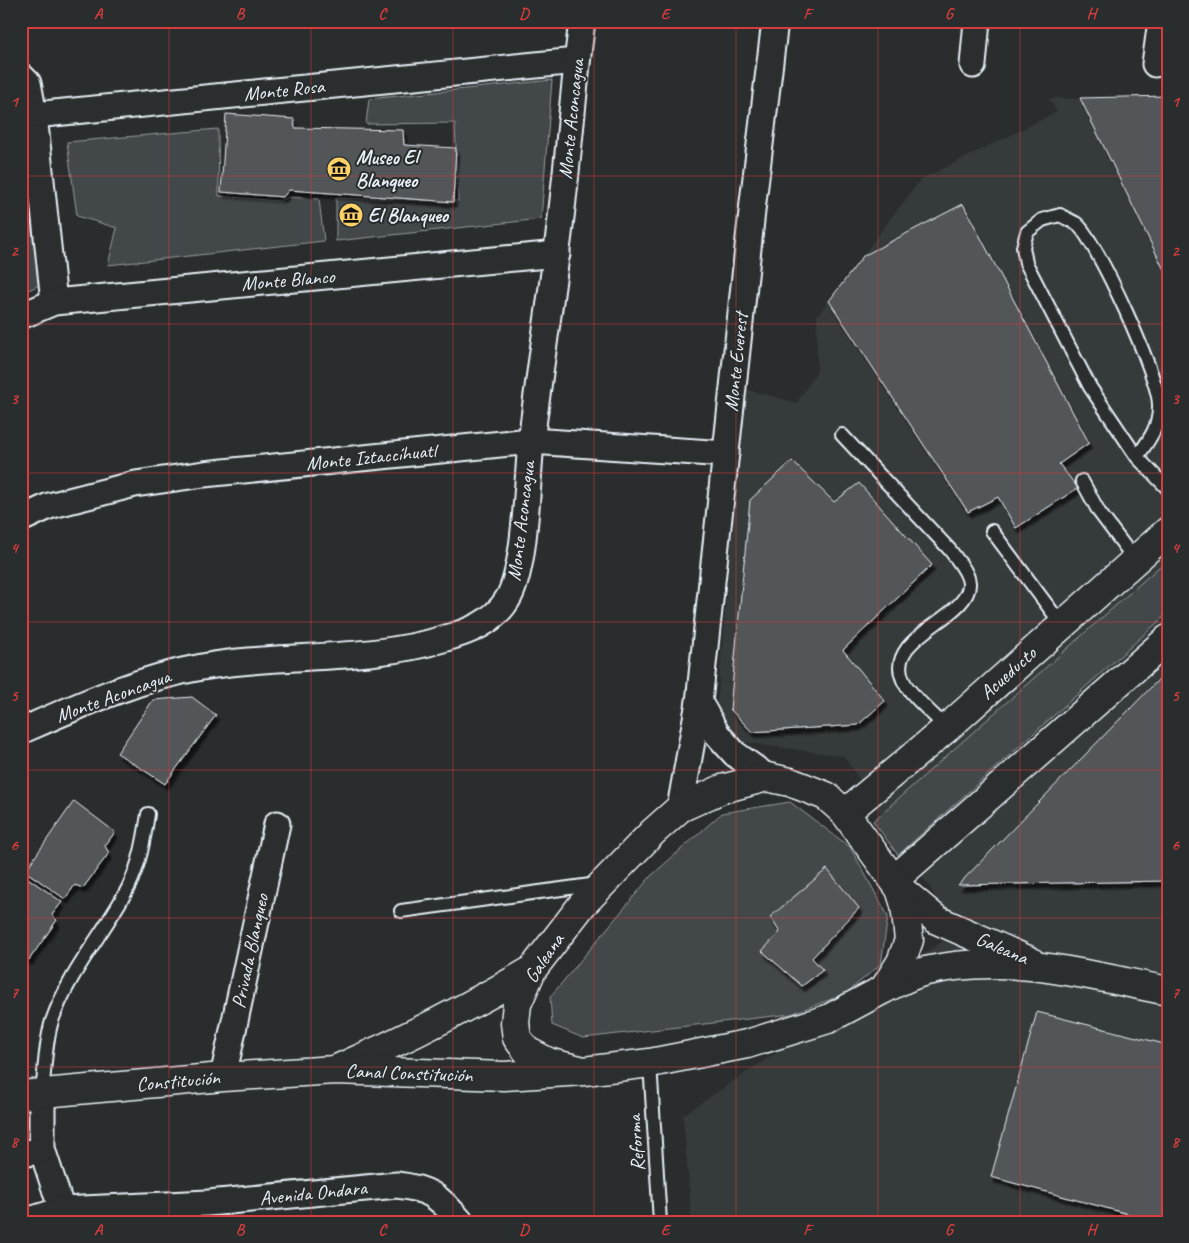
<svg xmlns="http://www.w3.org/2000/svg" width="1189" height="1243" font-family="Caveat,sans-serif">
<style>
.built{fill:#363a3b}
.green{fill:#424648;stroke:#959ca0}
.building{fill:#535759;stroke:#e8f1f8;filter:url(#shadow)}
.lines{fill:none;stroke-linecap:round;stroke-linejoin:round}
.lane-casing{stroke:#e8f1f8;stroke-width:16}
.street-casing{stroke:#e8f1f8;stroke-width:29}
.secondary-casing{stroke:#e8f1f8;stroke-width:31}
.lane{stroke:#2a2d2e;stroke-width:12}
.street{stroke:#2a2d2e;stroke-width:25}
.secondary{stroke:#2a2d2e;stroke-width:28}
.grid{fill:none;stroke:#d83c3d;stroke-width:1;stroke-opacity:0.55}
.labels{text-anchor:middle;dominant-baseline:central;stroke-width:4;stroke-linejoin:round;paint-order:stroke}
.street-label{font-size:20px;fill:#e8f1f8;stroke:#2a2d2e}
.poi-label{font-size:20px;font-weight:bold;fill:#e8f1f8;stroke:#2a2d2e;text-anchor:start}
.neatline{fill:none;stroke:#d83c3d;stroke-width:2}
.grid-label{font-size:16px;text-anchor:middle;font-weight:bold;fill:#d83c3d}
</style>
<defs>
<filter id="shadow"><feDropShadow dx="3" dy="5.5" stdDeviation="1" flood-color="#0009"/></filter>
</defs>
<rect width="100%" height="100%" fill="#2a2d2e"/>
<filter id="ink" filterUnits="userSpaceOnUse"><feTurbulence type="fractalNoise" baseFrequency=".02" numOctaves="2"/><feDisplacementMap in="SourceGraphic" scale="10" xChannelSelector="R" yChannelSelector="G"/><feConvolveMatrix kernelMatrix="1 2 1 2 8 2 1 2 1" color-interpolation-filters="sRGB"/></filter>
<g filter="url(#ink)">
<path class="built" d="M1168,42v1180h-476l-9,-107 275,-184 -114,-175 -109,-15 -19,-25 29,-327 52,14 20,-32v-55l103,-136 137,-68 -8,-14 110,3z"/>
<g class="green">
<path d="M552,80l-11,139 -205,22v-43l122,3 -3,-78 -89,1 3,-25z"/>
<path d="M218,129l1,67 60,5 9,-4 31,2 5,42 -216,24 9,-37 -40,-12 -10,-74z"/>
<path d="M21,156l19,129 -19,8z"/>
<path d="M1168,559v54l-270,242 -25,-34z"/>
<path d="M790,802l60,45 38,69 -7,48 -36,30 -54,20 -208,24 -31,-13 -2,-28 101,-121 71,-63z"/>
</g>
<g class="building">
<path d="M1168,96v182l-88,-180z"/>
<path d="M226,114l68,5 1,9 108,2 1,15 52,3 -3,54 -164,-12 -6,7 -62,-5z"/>
<path d="M963,204l126,239 -30,21 19,24 -62,40 -18,-31 -30,15 -139,-211 34,-45z"/>
<path d="M792,461l42,41 25,-19 73,82 -89,85 42,51 -27,24 -106,7 -22,-23 20,-209z"/>
<path d="M1166,672l2,209 -210,4z"/>
<path d="M192,697l24,18 -51,69 -48,-31 36,-53z"/>
<path d="M74,801l41,31 -10,14 4,7 -26,35 -8,-3 -10,14 -40,-28z"/>
<path d="M827,869l32,39 -47,50 11,12 -21,16 -40,-35 18,-19 -10,-15z"/>
<path d="M22,874l40,28 -10,13 5,5 -28,40 -6,-4 -2,3z"/>
<path d="M1037,1012l131,33v177h-10l-167,-45z"/>
</g>
<g class="lines">
<defs>
<g id="lane">
<path d="M842,435l108,115c7,10 18,21 19,33 2,35 -86,53 -66,97 5,13 33,37 44,48"/>
<path d="M1137,457c12,-17 23,-31 22,-52 0,-28 -62,-164 -82,-181 -5,-3 -12,-6 -17,-9l-18,5 -15,12 -4,15 3,16 64,124 47,70 31,32"/>
<path d="M1082,481l17,31 36,48"/>
<path d="M992,531l70,94"/>
<path d="M401,911l197,-27"/>
<path d="M650,1063l10,159"/>
<path d="M42,1093c3,-24 3,-50 10,-72 17,-49 52,-88 76,-133 12,-24 16,-48 20,-74"/>
</g>
<g id="street">
<path d="M1155,64l6,-43"/>
<path d="M973,65l4,-44"/>
<path d="M21,76l7,7 6,32 20,187"/>
<path d="M34,115l542,-54"/>
<path d="M21,316l33,-14 503,-48"/>
<path d="M21,519l28,-13 86,-22 69,-10 327,-33 195,13"/>
<path d="M699,702l18,32 18,20 32,23"/>
<path d="M21,731c59,-26 118,-53 181,-64 77,-14 167,-5 241,-28 25,-7 50,-16 64,-39 19,-28 20,-120 24,-157 7,-62 17,-124 25,-186 11,-78 16,-157 26,-236"/>
<path d="M680,808l19,-106 54,-500 22,-181"/>
<path d="M223,1077l54,-253"/>
<path d="M42,1093v56l20,61"/>
<path d="M21,1155l21,-6"/>
<path d="M23,1222l39,-12 146,-7 189,-18c35,4 41,12 64,37"/>
</g>
<g id="secondary">
<path d="M845,813l102,-85 221,-197"/>
<path d="M895,879l273,-240"/>
<path d="M900,889l37,31 93,41"/>
<path d="M884,989c13,-6 28,-15 42,-18 80,-19 163,4 242,20"/>
<path d="M339,1068c67,-29 130,-61 193,-98"/>
<path d="M21,1095l202,-18 112,-7 169,6 80,-5 66,-8 97,-19 81,-25 56,-30 17,-27 8,-22 -4,-35 -5,-16 -55,-76 -19,-17 -36,-14 -23,-5 -45,12 -42,19 -27,24 -71,73 -50,65 -15,34 -2,19 2,15 10,13 21,11 36,9"/>
</g>
</defs>
<use href="#lane" class="lane-casing"/>
<use href="#street" class="street-casing"/>
<use href="#secondary" class="secondary-casing"/>
<use href="#lane" class="lane"/>
<use href="#street" class="street"/>
<use href="#secondary" class="secondary"/>
</g>
</g>
<path class="grid" d="M169,21v1201M311,21v1201M453,21v1201M594,21v1201M736,21v1201M878,21v1201M1020,21v1201M21,176h1147M21,324h1147M21,473h1147M21,622h1147M21,770h1147M21,918h1147M21,1067h1147"/>
<defs>
<symbol id="museum-disc" viewBox="-11 -11 22 22"><circle r="9.5" fill="#ffd166" stroke="#2a2d2e"/><path d="M0-6L6-3V-2H-6V-3ZM-5-1h2V3h-2ZM-1-1h2V3h-2ZM3-1h2V3H3ZM-6 4H6V6H-6Z" fill="#111"/></symbol>
</defs>
<g fill-rule="evenodd">
<use href="#museum-disc" x="325" y="155" width="28" height="28"/>
<use href="#museum-disc" x="337" y="201" width="28" height="28"/>
</g>
<g class="labels">
<g class="street-label">
<text transform="translate(284 90) rotate(-6)">Monte Rosa</text>
<text transform="translate(571 119) rotate(-84)">Monte Aconcagua</text>
<text transform="translate(288 280) rotate(-5)">Monte Blanco</text>
<text transform="translate(736 362) rotate(-84)">Monte Everest</text>
<text transform="translate(371 457) rotate(-6)">Monte Iztaccíhuatl</text>
<text transform="translate(521 521) rotate(-83)">Monte Aconcagua</text>
<text transform="translate(1008 673) rotate(-42)">Acueducto</text>
<text transform="translate(113 696) rotate(-20)">Monte Aconcagua</text>
<text transform="translate(1002 948) rotate(23)">Galeana</text>
<text transform="translate(250 951) rotate(-78)">Privada Blanqueo</text>
<text transform="translate(544 958) rotate(-56)">Galeana</text>
<text transform="translate(409 1073) rotate(2)">Canal Constitución</text>
<text transform="translate(178 1081) rotate(-5)">Constitución</text>
<text transform="translate(636 1143) rotate(-94)">Reforma</text>
<text transform="translate(313 1193) rotate(-6)">Avenida Ondara</text>
</g>
<g class="poi-label">
<text x="356" y="157">Museo El<tspan x="356" dy="23">Blanqueo</tspan></text>
<text x="368" y="215">El Blanqueo</text>
</g>
</g>
<rect width="1189" height="1243" fill="none" stroke="#2a2d2e" stroke-width="55"/>
<rect x="28" y="28" width="1134" height="1188" class="neatline"/>
<g class="grid-label">
<text x="98" y="19">A</text>
<text x="240" y="19">B</text>
<text x="382" y="19">C</text>
<text x="524" y="19">D</text>
<text x="665" y="19">E</text>
<text x="807" y="19">F</text>
<text x="949" y="19">G</text>
<text x="1091" y="19">H</text>
<text x="14" y="107">1</text>
<text x="1175" y="107">1</text>
<text x="14" y="256">2</text>
<text x="1175" y="256">2</text>
<text x="14" y="404">3</text>
<text x="1175" y="404">3</text>
<text x="14" y="553">4</text>
<text x="1175" y="553">4</text>
<text x="14" y="701">5</text>
<text x="1175" y="701">5</text>
<text x="14" y="850">6</text>
<text x="1175" y="850">6</text>
<text x="14" y="998">7</text>
<text x="1175" y="998">7</text>
<text x="14" y="1147">8</text>
<text x="1175" y="1147">8</text>
<text x="98" y="1235">A</text>
<text x="240" y="1235">B</text>
<text x="382" y="1235">C</text>
<text x="524" y="1235">D</text>
<text x="665" y="1235">E</text>
<text x="807" y="1235">F</text>
<text x="949" y="1235">G</text>
<text x="1091" y="1235">H</text>
</g>
</svg>
